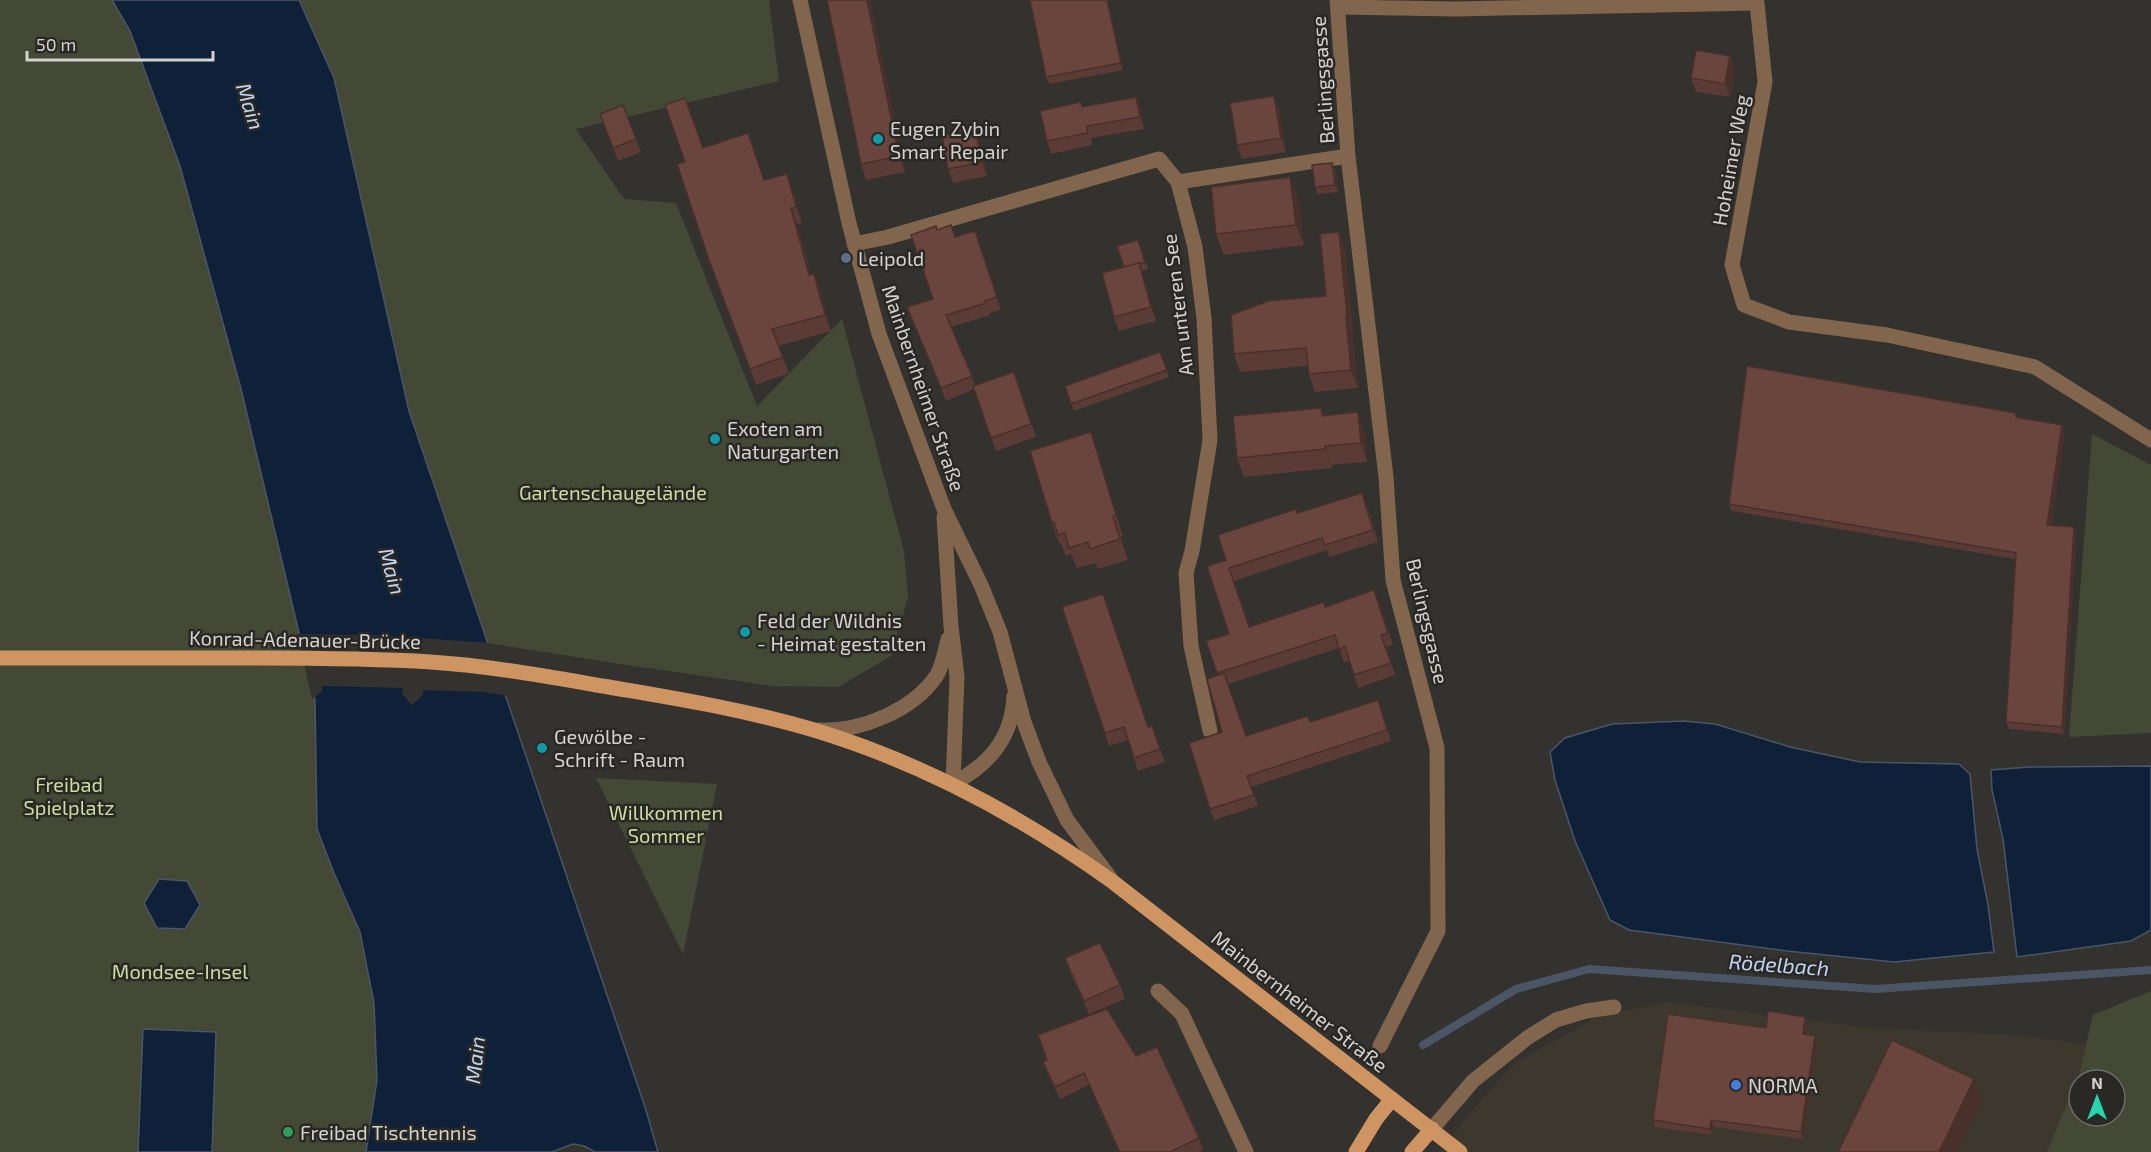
<svg xmlns="http://www.w3.org/2000/svg" width="2151" height="1152" font-family="'Exo 2',sans-serif">
<style>
.built{fill:#3d382e;fill-rule:evenodd}
.green{fill:#444935;fill-rule:evenodd}
.water{fill:#0f2139;stroke:#4a5666;stroke-width:1.5}
.pier{fill:#34322e}
.lines{fill:none;stroke-linecap:round;stroke-linejoin:round}
.stream{stroke:#4a5666;stroke-width:8}
.minor{stroke:#81654d;stroke-width:15}
.major{stroke:#ce9563;stroke-width:15}
.wall{fill:#5a3b35}
.shaded-wall{fill:#4a302b}
.building{fill:#69453e;stroke:#4a302b;stroke-width:1.5}
.culture-dot{fill:#0f9aa8;stroke:#2a2824;stroke-width:2}
.service-dot{fill:#5c6f8a;stroke:#2a2824;stroke-width:2}
.shop-dot{fill:#3f7fe0;stroke:#2a2824;stroke-width:2}
.leisure-dot{fill:#2e9e5b;stroke:#2a2824;stroke-width:2}
.labels{text-anchor:middle;dominant-baseline:central;stroke-width:5;stroke-linejoin:round;paint-order:stroke}
.street-label{font-size:20px;fill:#d4d3d0;stroke:#2a2824}
.poi-label{font-size:20px;fill:#d4d3d0;stroke:#2a2824;text-anchor:start}
.park-label{font-size:20px;fill:#cddd9f;stroke:#2a2824}
.water-label{font-size:21px;font-style:italic;fill:#c0d6f5;stroke:#2a2824}
</style>
<rect width="100%" height="100%" fill="#34322e"/>
<path class="built" d="M1668,1002l201,26 148,7 134,18v99h-712l42,-52 33,-36 86,-49zM2079,1080h36v36h-36z"/>
<g class="green">
<path d="M0,0h112l18,31 50,135 61,223 74,311 2,47 17,126 26,59 14,70 3,78 -11,72h-366z"/>
<path d="M299,0h470l10,81 -203,48 48,70 52,4 81,203 85,-87 62,232 4,46 -17,59 -53,31 -65,-1 -160,-23 -125,-20 -79,-232z"/>
<path d="M2092,434l59,31v268l-82,4z"/>
<path d="M596,778l121,6 -34,170z"/>
<path d="M2151,991v161h-104l33,-80 13,-57zM2079,1080h36v36h-36z"/>
</g>
<g class="water">
<path d="M112,0h187l35,78 75,333 236,696 13,45h-63l-11,-6 -11,-2 -21,8h-186l11,-72 -3,-77 -14,-71 -26,-59 -17,-44 -2,-129 -74,-311 -61,-223 -50,-135z"/>
<path d="M1684,721l31,3 75,23 70,15 99,2 11,10 7,75 11,56 6,47 -100,10 -107,-11 -158,-21 -19,-10 -35,-79 -20,-61 -5,-28 15,-14 47,-14z"/>
<path d="M2151,766v164l-20,11 -114,16 -14,-118 -11,-49 -1,-20 38,-3z"/>
<path d="M159,879l28,2 13,24 -15,24 -28,-1 -13,-25z"/>
<path d="M143,1029l73,3 -4,120h-74z"/>
</g>
<path class="pier" d="M297,634l75,1 119,8 18,53 -27,-4 -59,-2v5l-11,10 -10,-11 1,-6 -81,-2v5l-10,8z"/>
<g class="lines">
<path class="stream" d="M1423,1045l93,-56 73,-20 286,20 276,-19"/>
<g class="minor">
<path d="M800,0l49,223 30,111 65,175 37,76 19,47 24,90 15,40 28,58 44,59"/>
<path d="M1337,0l11,156 38,321 7,103 44,168 1,183 -58,115"/>
<path d="M1338,7l117,2 302,-6 8,79 -33,183 12,40 45,17 98,13 148,32 116,73"/>
<path d="M1178,182l170,-26"/>
<path d="M854,244l34,-7 271,-78 19,23 17,65 9,71 6,122 -18,111 -6,22 5,73 19,85"/>
<path d="M944,517l7,109 6,51 -4,107"/>
<path d="M818,730c42,2 95,-19 119,-55 6,-11 8,-24 11,-36"/>
<path d="M953,784c36,-20 59,-45 61,-88"/>
<path d="M1158,991l24,23 64,138"/>
<path d="M1432,1129l41,-48 54,-43 29,-18 30,-9 28,-4"/>
</g>
<g class="major">
<path d="M0,658c80,0 159,0 239,0 64,0 128,0 192,4 60,4 119,15 178,25 69,12 138,23 205,43 109,33 207,86 299,152l347,270"/>
<path d="M1356,1152l20,-33 16,-20"/>
<path d="M1412,1152l20,-23"/>
</g>
</g>
<g class="wall">
<path d="M870,0l35,172 -39,8 -5,-16z"/>
<path d="M1108,0l15,70 -74,14 -3,-7z"/>
<path d="M1730,56l5,14 -5,27 -34,-5 -5,-14z"/>
<path d="M623,105l18,47 -23,9 -18,-47z"/>
<path d="M1083,107l58,2 3,20 -53,9 1,7 -41,9 -4,-13z"/>
<path d="M1279,109l7,43 -44,7 -5,-14z"/>
<path d="M980,142l7,34 -34,7 -5,-14z"/>
<path d="M703,148l61,32 23,-6 6,16 9,33 -5,1 14,51 9,15 11,41 -53,15 11,27 -33,12 -46,-122 -25,-101z"/>
<path d="M1332,163l3,7 3,22 -20,2 -3,-7z"/>
<path d="M1298,197l6,48 -80,10 -8,-21z"/>
<path d="M937,230l18,7 20,-6 26,79 -11,3v2l-39,12 24,58 39,-13 22,65 -40,14 -22,-62 -28,12 -39,-94 26,-8z"/>
<path d="M1138,240l10,29 -6,2 14,50 -37,10 -5,-14 10,-50z"/>
<path d="M1345,249l8,84h-1l6,55 -43,4 -6,-18 -1,-8 -68,6 -6,-18 92,-58z"/>
<path d="M1160,352l9,25 -95,34 -9,-25z"/>
<path d="M1321,408l3,8 40,15 3,31 -36,3 1,3 -88,9 -7,-19z"/>
<path d="M2018,418l44,7 3,7 -14,93 23,2 2,7 -12,200 -55,-5 -3,-7 9,-163 -283,-48 -3,-7z"/>
<path d="M1091,432l7,21 25,83 -3,1 8,23 -30,9 -3,-6 -18,5 -6,-14 -5,2 -5,-13h-2l-7,-20z"/>
<path d="M1367,506l11,36 -49,15 -2,-7 -93,31 16,46 75,-20 54,-4 14,42 -7,2 9,28 -37,13 -9,-28 -5,2 -5,-14 -111,36 18,52 65,-14 67,-22 13,41 -140,46 7,19 -44,14 -4,-11 12,-77 -4,-57 -12,-34 23,-7 -3,-74 71,-47z"/>
<path d="M1062,607l86,120 4,-1 13,36 -27,9 -10,-31 -19,6z"/>
<path d="M1065,958l55,27 5,14 -36,15 -19,-42z"/>
<path d="M1808,1024l-2,10 11,9 -14,96 -89,-12 -2,8 -57,-8 -2,-7 113,-92z"/>
<path d="M1136,1056l63,82 4,12 -5,2h-79l-30,-67 -29,14 -13,-26 -4,-11z"/>
</g>
<g class="shaded-wall">
<path d="M867,0h3l35,172 -6,-16z"/>
<path d="M1107,0h1l15,70 -2,-7z"/>
<path d="M1730,56l5,14 -5,27 -5,-13z"/>
<path d="M1274,96l5,13 7,43 -5,-14z"/>
<path d="M1136,97l5,12 3,20 -4,-12z"/>
<path d="M975,128l5,14 7,34 -5,-14z"/>
<path d="M1332,163l3,7 3,22 -3,-7z"/>
<path d="M787,174l6,16 9,33 -6,-16z"/>
<path d="M1290,177l8,20 6,48 -8,-20z"/>
<path d="M791,208l6,16 18,68 -6,-17z"/>
<path d="M1339,232l6,17 8,84 -6,-17z"/>
<path d="M1139,263l5,14 12,44 -5,-14z"/>
<path d="M814,274l6,16 11,41 -6,-16z"/>
<path d="M1346,316l6,17 6,55 -7,-18z"/>
<path d="M1358,412l6,19 3,31 -6,-19z"/>
<path d="M2062,425l3,7 -15,100 -3,-7z"/>
<path d="M1091,432l7,21 25,83 -7,-21z"/>
<path d="M1325,446l6,19 1,3 -7,-19z"/>
<path d="M2074,527l2,7 -12,200 -2,-7z"/>
<path d="M1805,1017l3,7 -3,17 -2,-7z"/>
<path d="M1815,1036l2,7 -14,96 -2,-7z"/>
<path d="M1974,1079l8,21 -26,52h-17z"/>
<path d="M1711,1120l3,7 -2,8 -2,-6z"/>
</g>
<g class="building">
<path d="M827,0h40l32,156 -38,8z"/>
<path d="M1030,0h77l14,63 -75,14z"/>
<path d="M1696,50l34,6 -5,28 -34,-6z"/>
<path d="M1274,96l7,42 -44,7 -7,-42z"/>
<path d="M1136,97l4,20 -53,9 1,7 -41,8 -7,-30 41,-9 1,5z"/>
<path d="M685,98l18,50 45,-15 16,47 23,-6 9,33 -5,1 18,67 5,-1 11,41 -53,14 11,28 -33,12 -40,-106 -33,-99 8,-2 -20,-57z"/>
<path d="M623,105l13,34 -23,9 -13,-34z"/>
<path d="M975,128l7,34 -34,7 -6,-34z"/>
<path d="M1332,163l3,22 -20,2 -3,-22z"/>
<path d="M1290,177l6,48 -80,9 -5,-47z"/>
<path d="M951,225l4,12 20,-6 22,66 -12,4 1,2 -40,12 26,61 -31,12 -34,-81 26,-8 -22,-64 25,-9 1,4z"/>
<path d="M1339,232l8,84h-1l5,54 -42,4 -3,-26 -72,6 -3,-39 37,-14 58,-5 -6,-62z"/>
<path d="M1138,240l7,22 -21,5 -7,-21z"/>
<path d="M1139,263l12,44 -37,10 -12,-44z"/>
<path d="M1160,352l7,18 -96,34 -6,-18z"/>
<path d="M1747,366l269,47v4l46,8 -15,100 27,2 -12,200 -56,-5 10,-169 -287,-49z"/>
<path d="M1014,372l17,52 -40,14 -18,-52z"/>
<path d="M1321,408l1,8 36,-4 3,31 -36,3v3l-88,9 -4,-42z"/>
<path d="M1091,432l25,83 -3,1 7,23 -30,10 -2,-7 -19,6 -4,-15 -7,2 -4,-13 -2,1 -22,-72z"/>
<path d="M1362,493l11,37 -48,15 -3,-7 -93,30 20,59 75,-25 1,5 49,-17 14,43 -7,2 10,28 -37,12 -9,-28 -6,2 -4,-14 -118,38 -11,-32 23,-7 -22,-68 19,-6 -8,-25 78,-26 1,4z"/>
<path d="M1103,594l45,133 4,-1 8,23 -26,9 -10,-31 -19,6 -43,-126z"/>
<path d="M1224,673l22,63 62,-20 2,6 68,-22 9,30 -140,46 7,19 -44,14 -21,-66 33,-11 -15,-53z"/>
<path d="M1100,943l20,42 -36,16 -19,-43z"/>
<path d="M1107,1009l29,47 21,-9 42,91 -29,14h-50l-36,-79 -29,14 -12,-25 4,-2 -9,-25z"/>
<path d="M1768,1011l37,6 -2,17 12,2 -14,96 -90,-12 -1,9 -57,-9 15,-106 98,14z"/>
<path d="M1892,1040l82,39 -35,73h-101z"/>
</g>
<g class="culture-dot">
<circle cx="878" cy="139" r="6"/>
<circle cx="715" cy="439" r="6"/>
<circle cx="745" cy="632" r="6"/>
<circle cx="542" cy="748" r="6"/>
</g>
<circle class="service-dot" cx="846" cy="258" r="6"/>
<circle class="shop-dot" cx="1736" cy="1085" r="6"/>
<circle class="leisure-dot" cx="288" cy="1132" r="6"/>
<g class="labels">
<g class="street-label">
<text transform="translate(1322 80) rotate(-94)">Berlingsgasse</text>
<text transform="translate(1730 160) rotate(-80)">Hoheimer Weg</text>
<text transform="translate(1177 305) rotate(-97)">Am unteren See</text>
<text transform="translate(924 388) rotate(71)">Mainbernheimer Straße</text>
<text transform="translate(1428 621) rotate(77)">Berlingsgasse</text>
<text transform="translate(305 639) rotate(1)">Konrad-Adenauer-Brücke</text>
<text transform="translate(1300 1001) rotate(38)">Mainbernheimer Straße</text>
</g>
<g class="poi-label">
<text x="890" y="128">Eugen Zybin<tspan x="890" dy="23">Smart Repair</tspan></text>
<text x="858" y="258">Leipold</text>
<text x="727" y="428">Exoten am<tspan x="727" dy="23">Naturgarten</tspan></text>
<text x="757" y="620">Feld der Wildnis<tspan x="757" dy="23">- Heimat gestalten</tspan></text>
<text x="554" y="736">Gewölbe -<tspan x="554" dy="23">Schrift - Raum</tspan></text>
<text x="1748" y="1085">NORMA</text>
<text x="300" y="1132">Freibad Tischtennis</text>
</g>
<g class="park-label">
<text x="613" y="492">Gartenschaugelände</text>
<text x="69" y="784">Freibad<tspan x="69" dy="23">Spielplatz</tspan></text>
<text x="666" y="812">Willkommen<tspan x="666" dy="23">Sommer</tspan></text>
<text x="180" y="971">Mondsee-Insel</text>
</g>
<g class="water-label">
<text transform="translate(251 106) rotate(72)">Main</text>
<text transform="translate(393 571) rotate(74)">Main</text>
<text transform="translate(1779 964) rotate(4)">Rödelbach</text>
<text transform="translate(474 1060) rotate(-84)">Main</text>
</g>
</g>
<g transform="translate(2097 1098)"><circle r="28" fill="#2a2824" stroke="#6e6c69" stroke-width="1.5"/>
<path d="M0-4.5L10 22L0 15L-10 22Z" fill="#26d5ae"/>
<text y="-9" font-size="16" font-weight="bold" text-anchor="middle" fill="#d4d3d0">N</text>
</g>
<path d="M27 51v9h186v-9" fill="none" stroke="#d4d3d0" stroke-width="3"/>
<text x="36" y="51" font-size="18" fill="#d4d3d0" stroke="#2a2824" stroke-width="4.5" paint-order="stroke">50 m</text>
</svg>
